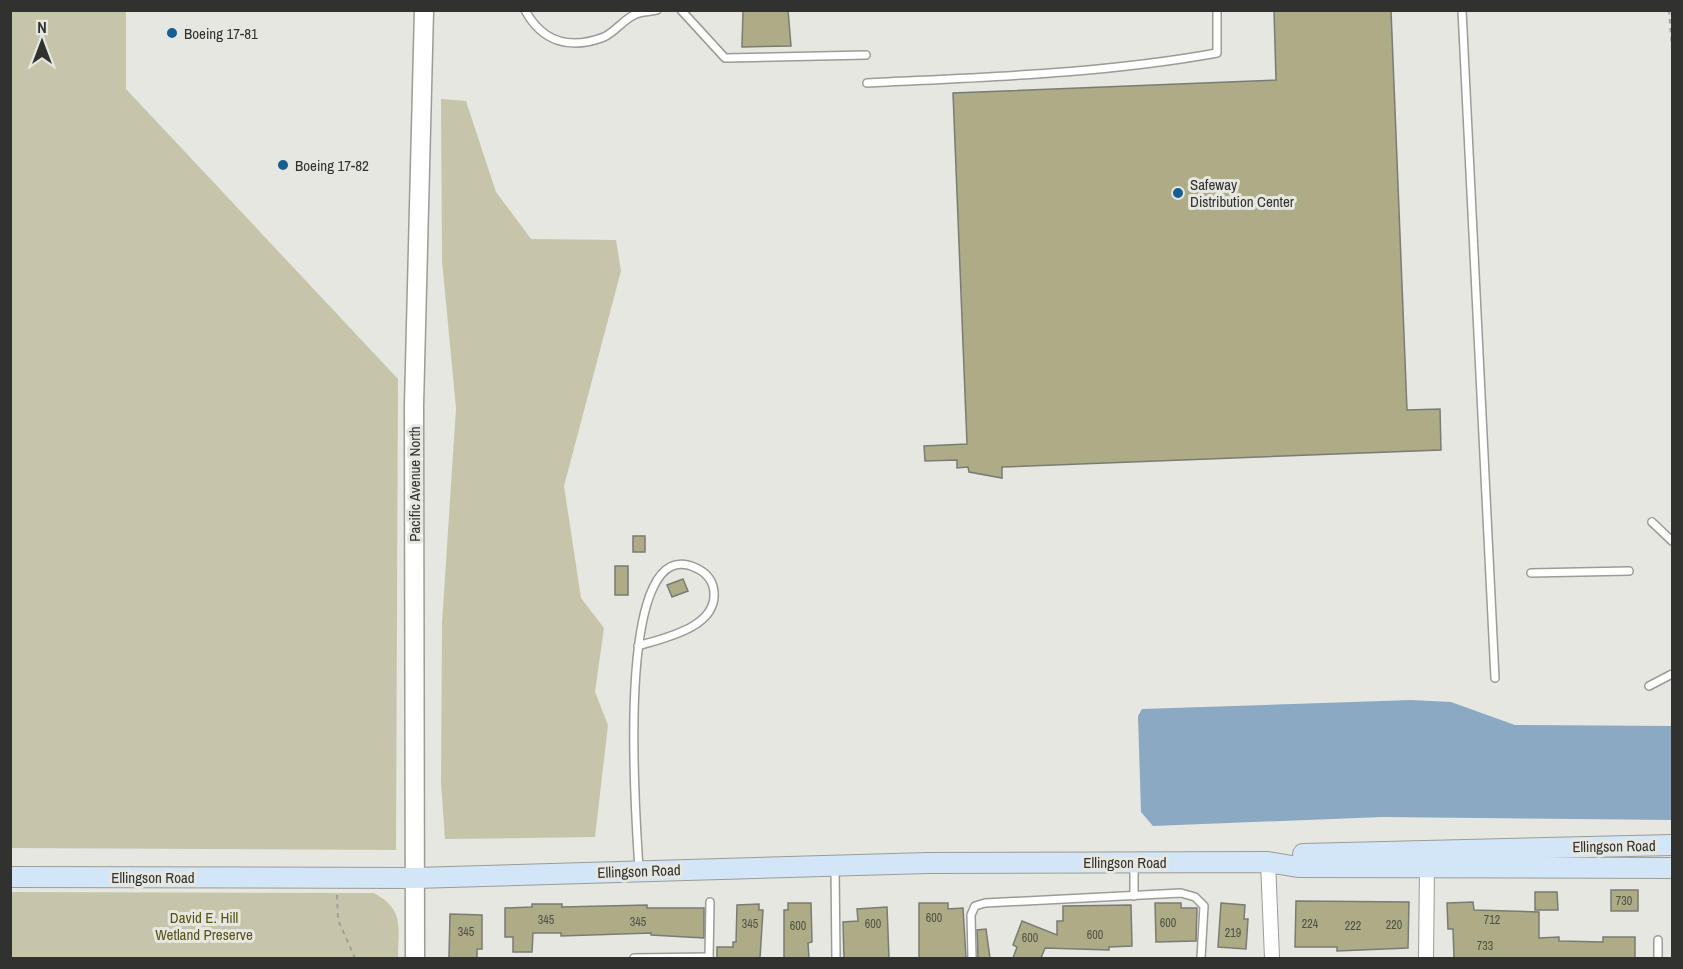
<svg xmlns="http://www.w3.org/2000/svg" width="1683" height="969" font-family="'Archivo Narrow',sans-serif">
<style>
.green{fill:#c6c5aa}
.water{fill:#8ca9c4}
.building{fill:#adac87;stroke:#7b7b75;stroke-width:1.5}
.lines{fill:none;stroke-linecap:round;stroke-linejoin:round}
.service-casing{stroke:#9c9c96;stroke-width:10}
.minor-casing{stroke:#9c9c96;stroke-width:16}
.tertiary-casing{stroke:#9c9c96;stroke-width:21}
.secondary-casing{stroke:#9c9c96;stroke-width:22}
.path{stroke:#a0a09c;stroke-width:2;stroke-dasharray:4.5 4.5;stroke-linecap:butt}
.service{stroke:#fff;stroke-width:7}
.minor{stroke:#fff;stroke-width:14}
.tertiary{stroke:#fff;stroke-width:18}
.secondary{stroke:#d2e6f7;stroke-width:20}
.poi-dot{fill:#175e93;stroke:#e7e7e1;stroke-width:2}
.labels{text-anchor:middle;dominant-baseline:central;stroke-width:6;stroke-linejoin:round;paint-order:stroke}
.number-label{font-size:12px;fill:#505045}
.poi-label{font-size:15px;fill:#31312f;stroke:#e7e7e1;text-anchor:start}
.street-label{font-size:15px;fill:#31312f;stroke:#e7e7e1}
.park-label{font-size:15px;fill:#575316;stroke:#e7e7e1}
</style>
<rect width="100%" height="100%" fill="#e7e7e1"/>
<g class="green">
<path d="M11,10l115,1v78l272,290 -2,471 -385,-2z"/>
<path d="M441,99l25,2 30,91 35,47 85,1 5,31 -57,215 17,112 23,30 -9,64 13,33 -13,112 -150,2 -4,-56 1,-160 14,-215 -14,-147z"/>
<path d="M11,892l363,1c31,17 24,34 24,65h-387z"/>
</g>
<path class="water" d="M1411,700l40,2 64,23 157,1v94l-290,-3 -229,9 -12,-14 -3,-96 4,-7z"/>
<g class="building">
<path d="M743,10h45l3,36 -49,1z"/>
<path d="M1274,10h117l16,400 33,-1 1,41 -439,17v11l-33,-6 -1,-5 -11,1v-8l-32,1 -1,-15 43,-2 -14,-351 323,-13z"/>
<rect x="633" y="536" width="12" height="16"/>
<rect x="615" y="566" width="13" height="29"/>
<path d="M683,579l5,12 -16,6 -5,-12z"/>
<rect x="1611" y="890" width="27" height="21"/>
<path d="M1535,892h22l1,18h-23z"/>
<path d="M1296,901l113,1 -1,46 -71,3v-4h-42z"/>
<path d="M1473,902l1,8 65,2v26l20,-1v4l44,1v-5h32v21h-181l-1,-29h-5l-1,-26z"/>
<path d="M788,903h23l1,39 -4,1 1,15h-25v-48h4z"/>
<path d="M919,903h29v6l15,-1 3,50h-47z"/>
<path d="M1155,903h26v5h16l-1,33 -40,1z"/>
<path d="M1221,903l24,2 -1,14h4l-2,30 -28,-2z"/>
<path d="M532,904h30v3l85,-2v3h57v30l-53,-3v-2l-90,3v-3h-28l-1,19h-19v-15h-8v-29l27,-1z"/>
<path d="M759,904v6h4l-3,48h-43v-11h16v-5h3l1,-37z"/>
<path d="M1131,905l1,41 -23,1v3l-64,-2 -4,10h-28l4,-11 -4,-2 9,-24 35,14v-14h6v-15z"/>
<path d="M887,907l2,51h-45l-1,-36 15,-1 -1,-12z"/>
<path d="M450,914l32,1v34h-5v9h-28z"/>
<path d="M986,929l4,29h-12l-1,-28z"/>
</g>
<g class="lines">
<defs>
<g id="service">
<path d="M525,10c17,32 45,40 79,27 11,-5 19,-17 30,-22 6,-4 16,-3 23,-5"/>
<path d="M681,10l44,48 141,-3"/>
<path d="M1462,10l33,668"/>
<path d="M867,83c117,-6 234,-9 350,-30v-43"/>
<path d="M1652,522l20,19"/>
<path d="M1531,573l98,-2"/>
<path d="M638,646c25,-8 79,-18 76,-54 -1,-11 -7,-19 -18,-24 -85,-41 -59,263 -57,301"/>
<path d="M1649,686l23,-12"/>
<path d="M1134,866v30"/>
<path d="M835,868l1,90"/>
<path d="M1658,940v18"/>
<path d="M634,958l75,-1"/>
<path d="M709,958l1,-56"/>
<path d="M972,958l-1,-43 4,-9 10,-3 196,-10 14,4 9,9 -3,52"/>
</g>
<g id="minor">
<path d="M1268,862l4,96"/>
<path d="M1426,958l1,-91"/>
</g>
<path id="tertiary" d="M415,958l-1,-553 10,-395"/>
<g id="secondary">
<path d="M1303,854l369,-9"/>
<path d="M10,877l405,1 513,-15 340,-1 30,5 374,1"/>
</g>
</defs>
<use href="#service" class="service-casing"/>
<use href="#minor" class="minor-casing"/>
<use href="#tertiary" class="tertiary-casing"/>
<use href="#secondary" class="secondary-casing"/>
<g class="path">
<path d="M1669,10l3,39"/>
<path d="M337,895l1,25 17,38"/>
</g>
<use href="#service" class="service"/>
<use href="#minor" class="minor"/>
<use href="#tertiary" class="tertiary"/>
<use href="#secondary" class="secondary"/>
</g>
<g class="poi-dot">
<circle cx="172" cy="33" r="6"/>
<circle cx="283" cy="165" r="6"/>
<circle cx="1178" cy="193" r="6"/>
</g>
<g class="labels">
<g class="number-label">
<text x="1624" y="901">730</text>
<text x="934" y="918">600</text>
<text x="546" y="920">345</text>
<text x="1492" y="920">712</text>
<text x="638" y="922">345</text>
<text x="1168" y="923">600</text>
<text x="750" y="924">345</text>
<text x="873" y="924">600</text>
<text x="1310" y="924">224</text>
<text x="1394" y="925">220</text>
<text x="798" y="926">600</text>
<text x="1353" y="926">222</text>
<text x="466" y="932">345</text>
<text x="1233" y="933">219</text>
<text x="1095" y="935">600</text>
<text x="1030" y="938">600</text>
<text x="1485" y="946">733</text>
</g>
<g class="poi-label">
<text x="184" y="33">Boeing 17-81</text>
<text x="295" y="165">Boeing 17-82</text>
<text x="1190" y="184">Safeway<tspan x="1190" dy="17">Distribution Center</tspan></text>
</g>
<g class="street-label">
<text transform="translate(414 484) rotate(-90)">Pacific Avenue North</text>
<text transform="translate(1614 846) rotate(-1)">Ellingson Road</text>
<text x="1125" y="862">Ellingson Road</text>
<text transform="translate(639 871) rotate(-2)">Ellingson Road</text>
<text x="153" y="877">Ellingson Road</text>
</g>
<g class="park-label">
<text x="204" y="917">David E. Hill<tspan x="204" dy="17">Wetland Preserve</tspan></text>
</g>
</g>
<rect width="1683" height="969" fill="none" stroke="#31312f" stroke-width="24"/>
<g transform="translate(42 42)" stroke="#e7e7e1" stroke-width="4.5" paint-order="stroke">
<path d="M0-4.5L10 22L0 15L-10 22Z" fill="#31312f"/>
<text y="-9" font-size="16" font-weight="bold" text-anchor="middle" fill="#31312f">N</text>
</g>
</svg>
